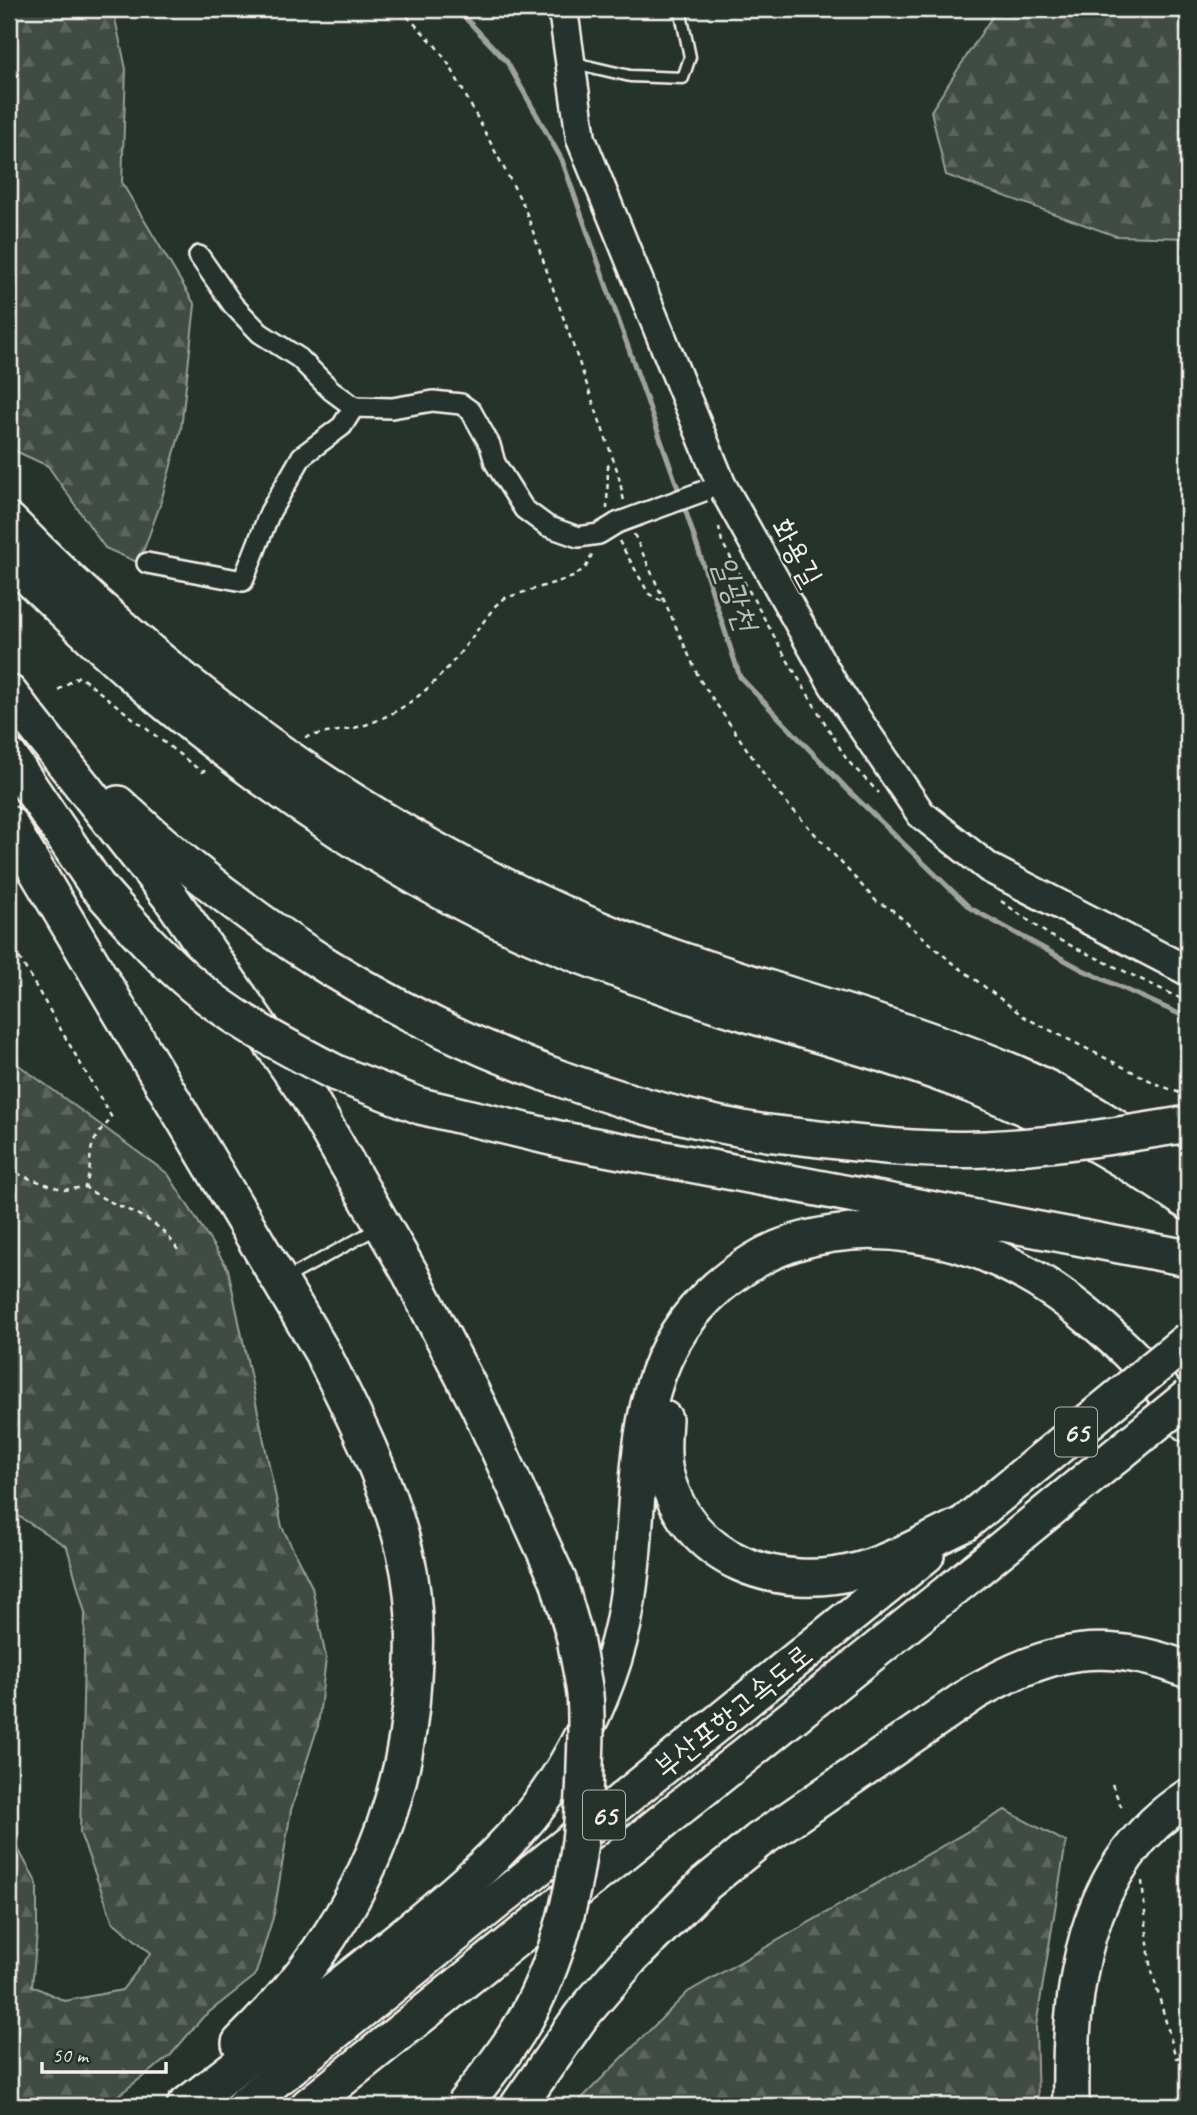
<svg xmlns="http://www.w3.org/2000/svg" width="1197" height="2115" font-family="Caveat,'Poor Story',sans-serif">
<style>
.forest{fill:url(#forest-firs);stroke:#9a9e96;stroke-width:2}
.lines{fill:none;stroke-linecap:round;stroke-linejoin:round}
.stream{stroke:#9fa39b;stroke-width:5}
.lane-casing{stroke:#f4f1e8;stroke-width:15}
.street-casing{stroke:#f4f1e8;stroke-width:24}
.secondary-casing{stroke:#f4f1e8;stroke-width:33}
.highway-casing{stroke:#f4f1e8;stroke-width:40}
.path{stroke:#f4f1e8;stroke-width:2.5;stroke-dasharray:5 5;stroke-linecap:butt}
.lane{stroke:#26332d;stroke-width:10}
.street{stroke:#26332d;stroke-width:19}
.secondary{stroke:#26332d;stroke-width:28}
.highway{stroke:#26332d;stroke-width:35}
.street-bridge-casing{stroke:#f4f1e8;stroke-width:24;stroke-linecap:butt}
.highway-bridge-casing{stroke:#f4f1e8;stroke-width:40;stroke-linecap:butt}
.street-bridge{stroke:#26332d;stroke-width:19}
.highway-bridge{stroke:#26332d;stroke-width:35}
.labels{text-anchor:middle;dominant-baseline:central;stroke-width:5;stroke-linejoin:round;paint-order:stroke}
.shield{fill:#26332d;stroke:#b6b8b0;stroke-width:2}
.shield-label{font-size:28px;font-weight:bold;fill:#f4f1e8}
.street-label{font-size:30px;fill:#f4f1e8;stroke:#26332d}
.water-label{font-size:32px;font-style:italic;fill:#bcbdb5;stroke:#26332d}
</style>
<defs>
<pattern id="forest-firs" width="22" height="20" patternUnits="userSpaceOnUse" patternTransform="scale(1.75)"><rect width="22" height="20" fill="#414b45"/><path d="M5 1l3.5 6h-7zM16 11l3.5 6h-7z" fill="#5d6560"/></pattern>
</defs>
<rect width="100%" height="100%" fill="#26332d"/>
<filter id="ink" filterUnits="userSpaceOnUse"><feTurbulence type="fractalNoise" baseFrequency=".0143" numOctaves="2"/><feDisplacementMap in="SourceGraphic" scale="14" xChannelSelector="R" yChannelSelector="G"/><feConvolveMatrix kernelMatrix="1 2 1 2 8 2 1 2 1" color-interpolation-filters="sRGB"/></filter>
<g filter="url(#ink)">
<g class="forest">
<path d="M9,9h101l4,5 12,55 -4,114 73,122 -14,124 -21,76 -21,58 -34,-15 -57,-82 -39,-18z"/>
<path d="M997,9h191v229l-72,-2 -170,-61 -15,-64z"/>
<path d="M9,1058l159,116 60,95 54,258 30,60 14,71 -8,68 -27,84 -17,104 -19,62 -52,41 -33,39 -66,50h-95v-269l4,2 24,45v50l-5,52 33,15 57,-11 29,-37 -38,-31 -33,-89 5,-220 -18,-66 -58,-37z"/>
<path d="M1005,1810l61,32 -30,184 2,80h-464l114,-114z"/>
</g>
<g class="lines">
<g class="stream">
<path d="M457,9l50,53 55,98 118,334"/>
<path d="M683,503l57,174 107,112 123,119 113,62 105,48"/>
</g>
<defs>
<g id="lane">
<path d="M574,63l56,13 53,2 7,-21 -10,-48"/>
<path d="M285,1279l91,-50"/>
</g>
<g id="street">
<path d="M199,256l34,49 27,28 39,25 32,32 23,17"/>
<path d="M147,563l96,18 27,-69 32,-56 40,-30 12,-19 38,1 41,-7 28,3 10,7 19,34 5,18 29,46 23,17 31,11 21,-3 18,-11"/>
</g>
<path id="secondary" d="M559,9l5,8 17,122 140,345 112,200 88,130 68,54 199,103"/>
<g id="highway">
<path d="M9,521c176,180 384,328 619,420 128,49 263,79 389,133 61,26 115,65 171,100"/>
<path d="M9,559c50,46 98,95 151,139 108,90 244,182 373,238 73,31 149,58 225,81 74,22 149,42 221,71 73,29 145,69 209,114"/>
<path d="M9,693l162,205 137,198 102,177 69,134 79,173 17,58"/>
<path d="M9,756l88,130"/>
<path d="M118,804c135,126 275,215 449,277 65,23 131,42 200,52"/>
<path d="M9,824l313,528c33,65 65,129 83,200 10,41 11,85 8,127 -7,145 -69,263 -173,364"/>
<path d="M336,1073l84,33 143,34 625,118"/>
<path d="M664,1419c-1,17 -3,36 1,53 22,90 114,121 196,98 34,-10 71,-31 103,-46"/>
<path d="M185,2106c65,-50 130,-100 194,-151 67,-54 139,-110 184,-185 27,-45 49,-95 60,-146 28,-139 -13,-276 131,-363 46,-28 108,-35 161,-26 26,4 52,10 76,21 73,31 153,102 197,168"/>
<path d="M243,2106l683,-551"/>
<path d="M308,2106l668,-536"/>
<path d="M518,2106l63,-90 49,-57 75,-75 53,-43 217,-149c76,-43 130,-55 213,-22"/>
<path d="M1071,2106c-2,-117 10,-239 117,-309"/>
</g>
</defs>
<use href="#lane" class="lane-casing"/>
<use href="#street" class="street-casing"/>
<use href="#secondary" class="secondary-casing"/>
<use href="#highway" class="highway-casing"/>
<g class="path">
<path d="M400,9l35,36 15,21 74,140 94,267 6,28"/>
<path d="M607,509l1,-43 4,-5"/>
<path d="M719,527l3,15 63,114 62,104 32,33"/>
<path d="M634,534l66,146 74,109 103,113 13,6 59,52 77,58 133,67 29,11"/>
<path d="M619,541l30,53 14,8"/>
<path d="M58,690l21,-14 123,96 7,-3"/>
<path d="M305,737c21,-5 43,-6 63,-13 63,-23 90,-69 128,-119l9,-7 68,-21 13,-10 7,-15"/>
<path d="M1001,901l48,34 139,67"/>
<path d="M9,940l103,178c-8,9 -20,21 -21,34 -2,15 0,19 -6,35"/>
<path d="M9,1167l13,9 42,14 21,-3c24,18 55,24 78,44 7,6 12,15 17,22"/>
<path d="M1112,1784l11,27"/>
<path d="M1142,1881l8,83 26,94 12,-2"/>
</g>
<use href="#lane" class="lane"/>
<use href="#street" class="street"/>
<use href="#secondary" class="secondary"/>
<use href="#highway" class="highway"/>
<defs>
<path id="street-bridge" d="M617,523l87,-32"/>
<g id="highway-bridge">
<path d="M97,886c28,32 57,65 89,93 44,39 98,67 150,94"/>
<path d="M767,1133c72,8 146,19 219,16 68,-3 135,-14 202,-25"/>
<path d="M964,1524l224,-184"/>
<path d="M976,1570l212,-173"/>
<path d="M463,2106c22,-28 44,-55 62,-86 43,-79 59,-167 60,-256 1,-22 2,-46 0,-69 -2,-19 -7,-38 -10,-57"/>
</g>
</defs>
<use href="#street-bridge" class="street-bridge-casing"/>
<use href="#highway-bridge" class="highway-bridge-casing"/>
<use href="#street-bridge" class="street-bridge"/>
<use href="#highway-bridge" class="highway-bridge"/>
</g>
</g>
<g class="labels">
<g class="shield">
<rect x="1055" y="1407.5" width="42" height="49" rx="5"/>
<rect x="583" y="1790.5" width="42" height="49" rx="5"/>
</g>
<g class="shield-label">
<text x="1076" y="1432">65</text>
<text x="604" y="1815">65</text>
</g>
<g class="street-label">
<text transform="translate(797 552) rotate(61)">화용길</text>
<text transform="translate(733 1711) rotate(-39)">부산포항고속도로</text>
</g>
<g class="water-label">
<text transform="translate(735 593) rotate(71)">일광천</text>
</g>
</g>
<rect width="1197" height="2115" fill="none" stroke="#26332d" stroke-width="35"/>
<rect x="18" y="18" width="1162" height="2080" fill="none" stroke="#f4f1e8" stroke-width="2.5" filter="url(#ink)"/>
<path d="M42 2062v10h124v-10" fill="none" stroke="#f4f1e8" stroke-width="3.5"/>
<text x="52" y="2062" font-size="21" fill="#f4f1e8" stroke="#26332d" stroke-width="5" paint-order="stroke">50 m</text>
</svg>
